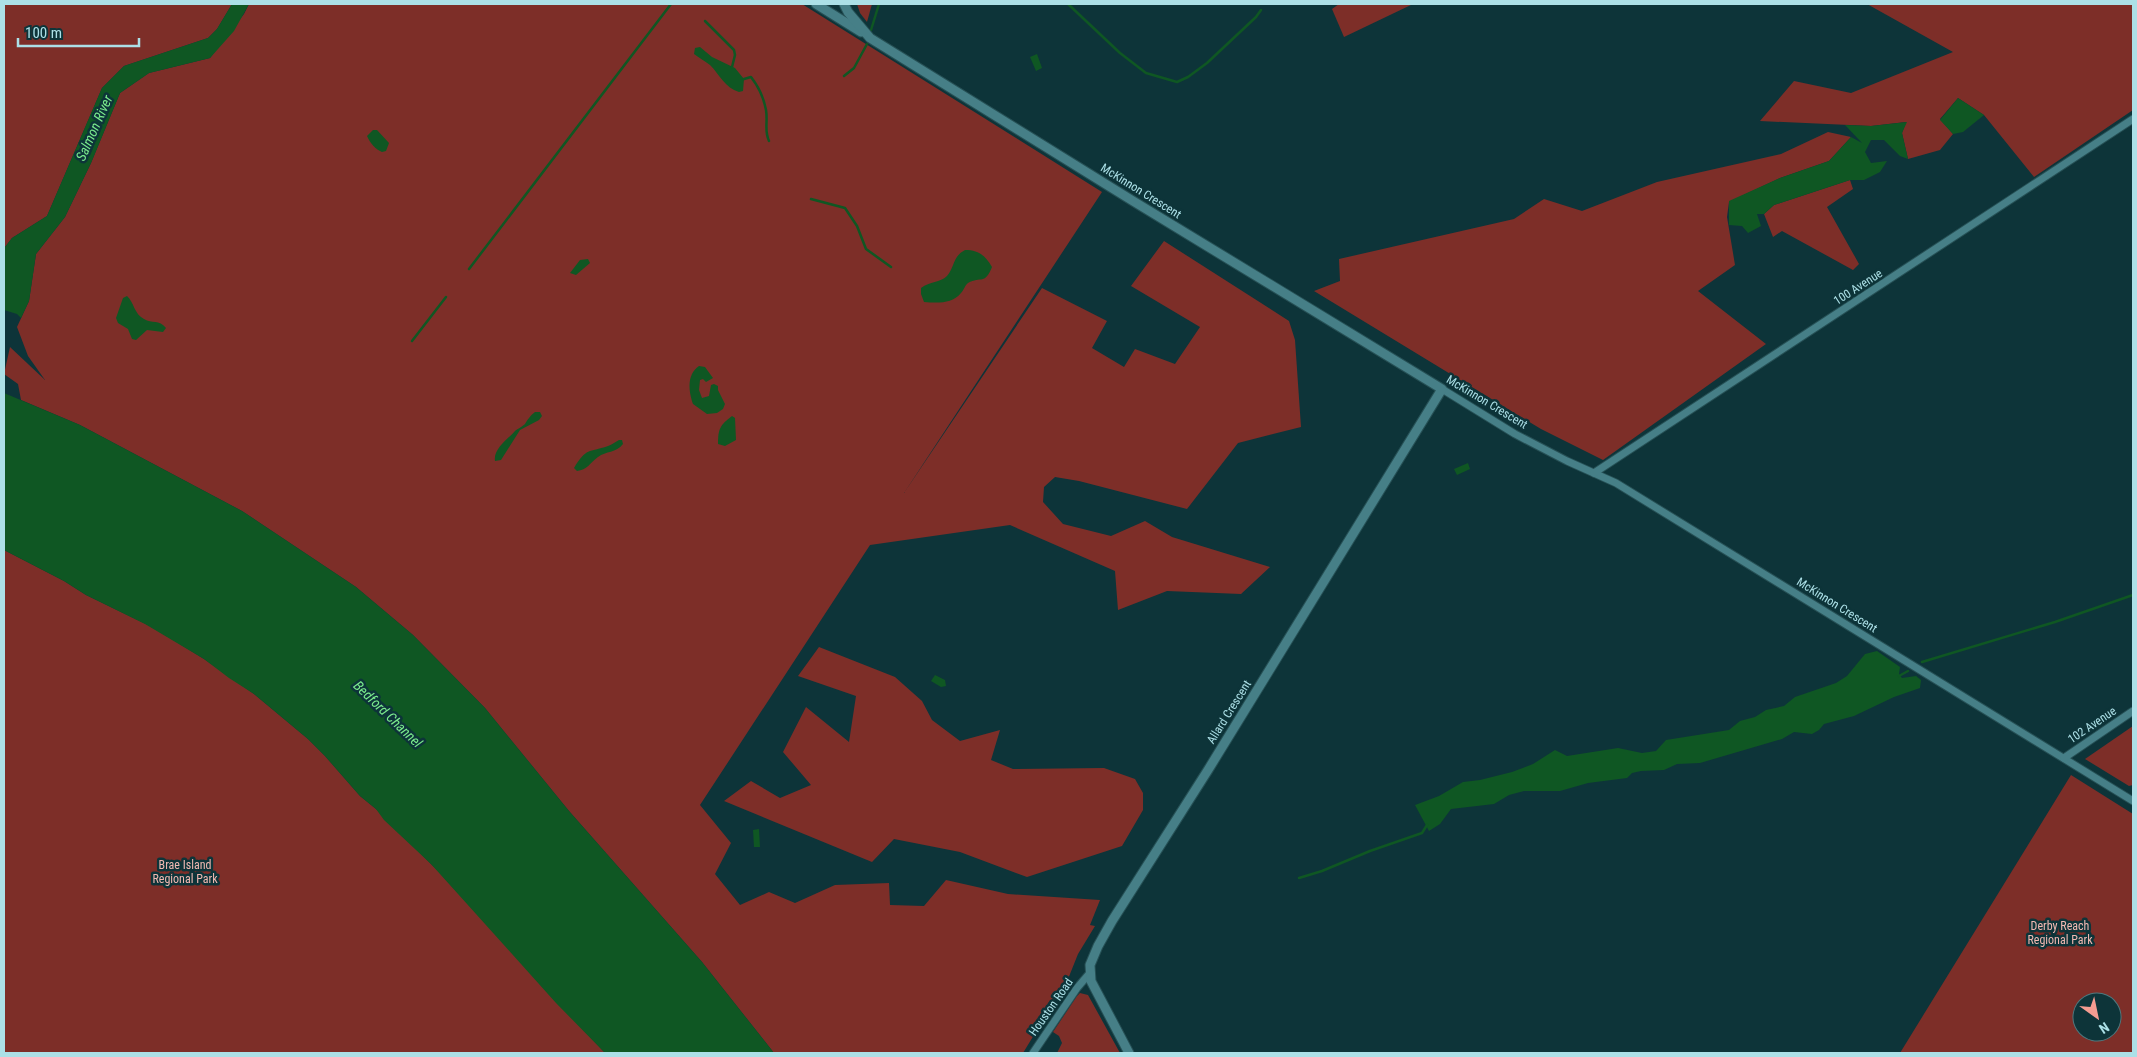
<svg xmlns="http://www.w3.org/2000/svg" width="2137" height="1057" font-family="'Roboto Condensed',sans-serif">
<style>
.green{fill:#7d2e28;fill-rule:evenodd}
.water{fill:#0f5723}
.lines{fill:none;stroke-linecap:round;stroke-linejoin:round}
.stream{stroke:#0f5723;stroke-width:2.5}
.minor-casing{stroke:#265055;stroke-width:9}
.tertiary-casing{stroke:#265055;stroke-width:11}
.minor{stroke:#467f87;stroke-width:7}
.tertiary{stroke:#467f87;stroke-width:9}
.labels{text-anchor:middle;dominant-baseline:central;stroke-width:5;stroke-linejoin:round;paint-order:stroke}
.street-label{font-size:12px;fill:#ace0e7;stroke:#0d3439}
.park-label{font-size:12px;fill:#f1b9b2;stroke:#0d3439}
.water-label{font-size:14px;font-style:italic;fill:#7beb8d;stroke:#0d3439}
</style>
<rect width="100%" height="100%" fill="#0d3439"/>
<g class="green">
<path d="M4,4h228l-15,25 -9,9 -84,28 -22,22 -55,128 -35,22 -7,9 -1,24z"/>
<path d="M249,4h553l300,188 -198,301 138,-205 65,33 -15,27 32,19 11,-18 40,15 25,-37 -69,-41 33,-45 125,80 6,19 6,87 -63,16 -51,66 -108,-28 -24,-4 -11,10 -1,15 20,22 48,12 34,-15 27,16 98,30 -29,27 -74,-3 -49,19 -3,-39 -105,-46 -140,20 -170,260 31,38 -16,31 25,31 29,-13 26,11 40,-18 54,-2 1,22 34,1 22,-26 62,14 92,6 -10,25 5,1 -17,28 -10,25 -45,74h-249l-72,-91 -133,-151 -84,-103 -72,-73 -57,-48 -114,-76 -162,-86 -59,-25 -3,-16 -14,-10 6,-27 35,33 -17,-24 -11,-29 12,-26 7,-47 29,-37 26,-54 29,-70 29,-20 61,-15 34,-44z"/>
<path d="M857,4h15l-5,18 -7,-9z"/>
<path d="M1339,4h74l-69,33 -12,-28z"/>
<path d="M1867,4h266v106l-99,67 -50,-62 -26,-17 -18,21 13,15 -13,16 -32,9 -6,-26 4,-11 -35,4 -111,-5 34,-40 57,12 102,-41z"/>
<path d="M1828,132l23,5 -22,24 -49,17 -51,24 -2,15 8,48 -37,26 68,53 -163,116 -62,-31 -227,-138 26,-10 -1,-22 175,-40 30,-20 38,12 75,-29 124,-28z"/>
<path d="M1850,180l3,9 -26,18 32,57 -6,6 -71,-39 -9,6 -9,-23 10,-9z"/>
<path d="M4,550l60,31 22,14 66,32 52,32 50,35 54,45 17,17 35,40 16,13 62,62 167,182h-601z"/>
<path d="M819,647l76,30 27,24 10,19 28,21 40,-11 -9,30 22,9 91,-1 31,11 8,14v17l-21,36 -95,31 -67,-25 -66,-13 -22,23 -148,-61 27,-20 29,17 31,-13 -28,-33 23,-45 43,35 7,-46 -58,-20z"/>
<path d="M2133,726v59l-4,1 -44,-27z"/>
<path d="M2071,775l62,39v239h-233zM2082,1002h30v30h-30z"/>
<path d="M1080,993l8,2 32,58h-63l5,-10 -3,-7 -6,-4 24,-36z"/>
</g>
<g class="water">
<path d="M232,4h17l-15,27 -24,27 -61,15 -29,20 -29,70 -26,54 -29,37 -7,47 -8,17 -4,-4 -13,-4 1,-63 7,-9 35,-22 55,-128 22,-22 84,-28 9,-9z"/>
<path d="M700,47l12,10 23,11 9,11 -1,12 -4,1c-14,-4 -19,-17 -29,-27 -5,-4 -11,-7 -16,-11l1,-6z"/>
<path d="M1037,54l5,14 -6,3 -6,-14z"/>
<path d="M1958,98l26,17 -21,17 -10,2 -13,-14z"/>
<path d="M1907,122l-5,11 6,26 -8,-3 -16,-16h-13l-6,12 6,11 16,-2 -7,11 -16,8h-14l-76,25 -10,9h-7l4,12 -13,7 -6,-7 -13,-1v-24l51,-23 49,-17 22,-24 11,6 -17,-18 26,1z"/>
<path d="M373,130h4l12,13 -3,8 -4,1c-7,-3 -12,-9 -15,-16z"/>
<path d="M965,250c13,0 20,5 27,17 -7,18 -11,9 -24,16 -3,2 -4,7 -7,10 -9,11 -23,10 -37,9l-3,-8v-6c9,-7 19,-5 26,-12 8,-9 5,-19 18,-26z"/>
<path d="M588,259l2,4 -14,12 -6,-2 10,-13z"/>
<path d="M127,296c7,6 7,18 17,23 8,5 15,0 22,9l-3,4 -16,-2 -11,10 -4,-1 -4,-10 -10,-6 -2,-5 7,-20z"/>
<path d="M699,366l6,1 8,11 -7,4 -3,-3 -3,1 -1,10 3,8 7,-2 2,-11 3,-1 4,2v4l7,14 -2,5 -6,4 -10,1 -14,-10c-4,-12 -7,-29 6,-38z"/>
<path d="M4,393l76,32 162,86 114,76 57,48 72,73 84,103 133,151 72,91h-169l-49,-50 -125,-139 -47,-44 -8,-11 -16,-13 -35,-40 -17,-17 -54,-45 -25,-16 -25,-19 -59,-35 -59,-29 -22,-14 -60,-31z"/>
<path d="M535,412h5l2,4 -3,4 -19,10 -19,30 -6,1c-2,-12 13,-22 20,-30 2,-2 7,-4 10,-7 3,-5 5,-8 10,-12z"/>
<path d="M732,416l3,2 1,22 -11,6 -7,-2c0,-15 2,-19 14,-28z"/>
<path d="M619,440h3l1,4c-7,9 -17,7 -25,13 -8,6 -11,13 -21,14l-3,-3c13,-21 14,-15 34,-22 3,-1 7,-4 11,-6z"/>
<path d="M1468,463l2,6 -13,6 -3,-6z"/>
<path d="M1877,651l23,16 -1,7 3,4 14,-2 5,4 -1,8 -26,9 -40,19 -30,8 -5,6 -7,4 -18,-2 -12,7 -82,24 -23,1 -13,6 -23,1 -9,2 -5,5 -39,5 -28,8h-36l-15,4 -15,9 -43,5 -11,15 -11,7 -14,-26 24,-9 24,-14 17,-2 32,-8 21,-8 22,-14 12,6 51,-8 24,5 14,-2 10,-11 63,-10 11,-9 15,-4 11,-7 18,-4 11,-9 41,-14 11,-7 18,-22z"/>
<path d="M935,675l10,5 1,6 -5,1 -10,-6z"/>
<path d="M759,829l1,18h-6l-1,-17z"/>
</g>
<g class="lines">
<g class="stream">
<path d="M1068,4l52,49 26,20 31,9 11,-5 19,-14 49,-46 5,-7"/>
<path d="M705,21l29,29 1,5 -3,12"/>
<path d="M871,30l8,-26"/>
<path d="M844,76l10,-8 13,-24"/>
<path d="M744,79l7,-2c7,9 13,22 15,33 2,12 -2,21 3,31"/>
<path d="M811,199l34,9 12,18 9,23 25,18"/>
<path d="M469,269l202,-265"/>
<path d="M412,341l34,-44"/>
<path d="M1922,662l133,-40 78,-27"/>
<path d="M1899,676l9,-5"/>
<path d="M1299,878l23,-7 48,-20 52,-18 5,-8"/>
</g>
<defs>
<g id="minor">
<path d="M1442,389l73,45 52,27 49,22 517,318"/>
<path d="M1594,473l539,-354"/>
<path d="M2064,758l69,-47"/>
<path d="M1033,1053l44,-65 12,-14"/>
</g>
<g id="tertiary">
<path d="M816,4l45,28"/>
<path d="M844,4l4,8 22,26 263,163 309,188 -234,381 -96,151 -14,25 -8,19 1,16 38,72"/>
</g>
</defs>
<use href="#minor" class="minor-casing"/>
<use href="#tertiary" class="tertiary-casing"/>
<use href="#minor" class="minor"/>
<use href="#tertiary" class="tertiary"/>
</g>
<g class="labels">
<g class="street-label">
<text transform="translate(1141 191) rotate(32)">McKinnon Crescent</text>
<text transform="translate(1858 287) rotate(-33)">100 Avenue</text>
<text transform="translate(1487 402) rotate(31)">McKinnon Crescent</text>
<text transform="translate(1837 605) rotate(32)">McKinnon Crescent</text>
<text transform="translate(1229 712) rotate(-58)">Allard Crescent</text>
<text transform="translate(2092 725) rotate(-34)">102 Avenue</text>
<text transform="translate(1051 1007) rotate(-55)">Houston Road</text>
</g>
<g class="park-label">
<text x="185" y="865">Brae Island<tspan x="185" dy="14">Regional Park</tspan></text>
<text x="2060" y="926">Derby Reach<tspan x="2060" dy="14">Regional Park</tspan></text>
</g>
<g class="water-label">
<text transform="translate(94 128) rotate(-66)">Salmon River</text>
<text transform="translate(388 714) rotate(44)">Bedford Channel</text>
</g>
</g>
<rect width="2137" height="1057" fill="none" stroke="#ace0e7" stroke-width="10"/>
<g transform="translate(2097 1017) rotate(147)"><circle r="24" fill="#0d3439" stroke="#4d797f"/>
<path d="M0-4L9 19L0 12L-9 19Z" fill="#f59c91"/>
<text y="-8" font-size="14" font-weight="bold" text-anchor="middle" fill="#ace0e7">N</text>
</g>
<path d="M18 38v8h121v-8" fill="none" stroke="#ace0e7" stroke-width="2.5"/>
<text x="25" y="38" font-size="15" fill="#ace0e7" stroke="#0d3439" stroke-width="4" paint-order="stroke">100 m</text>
</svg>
